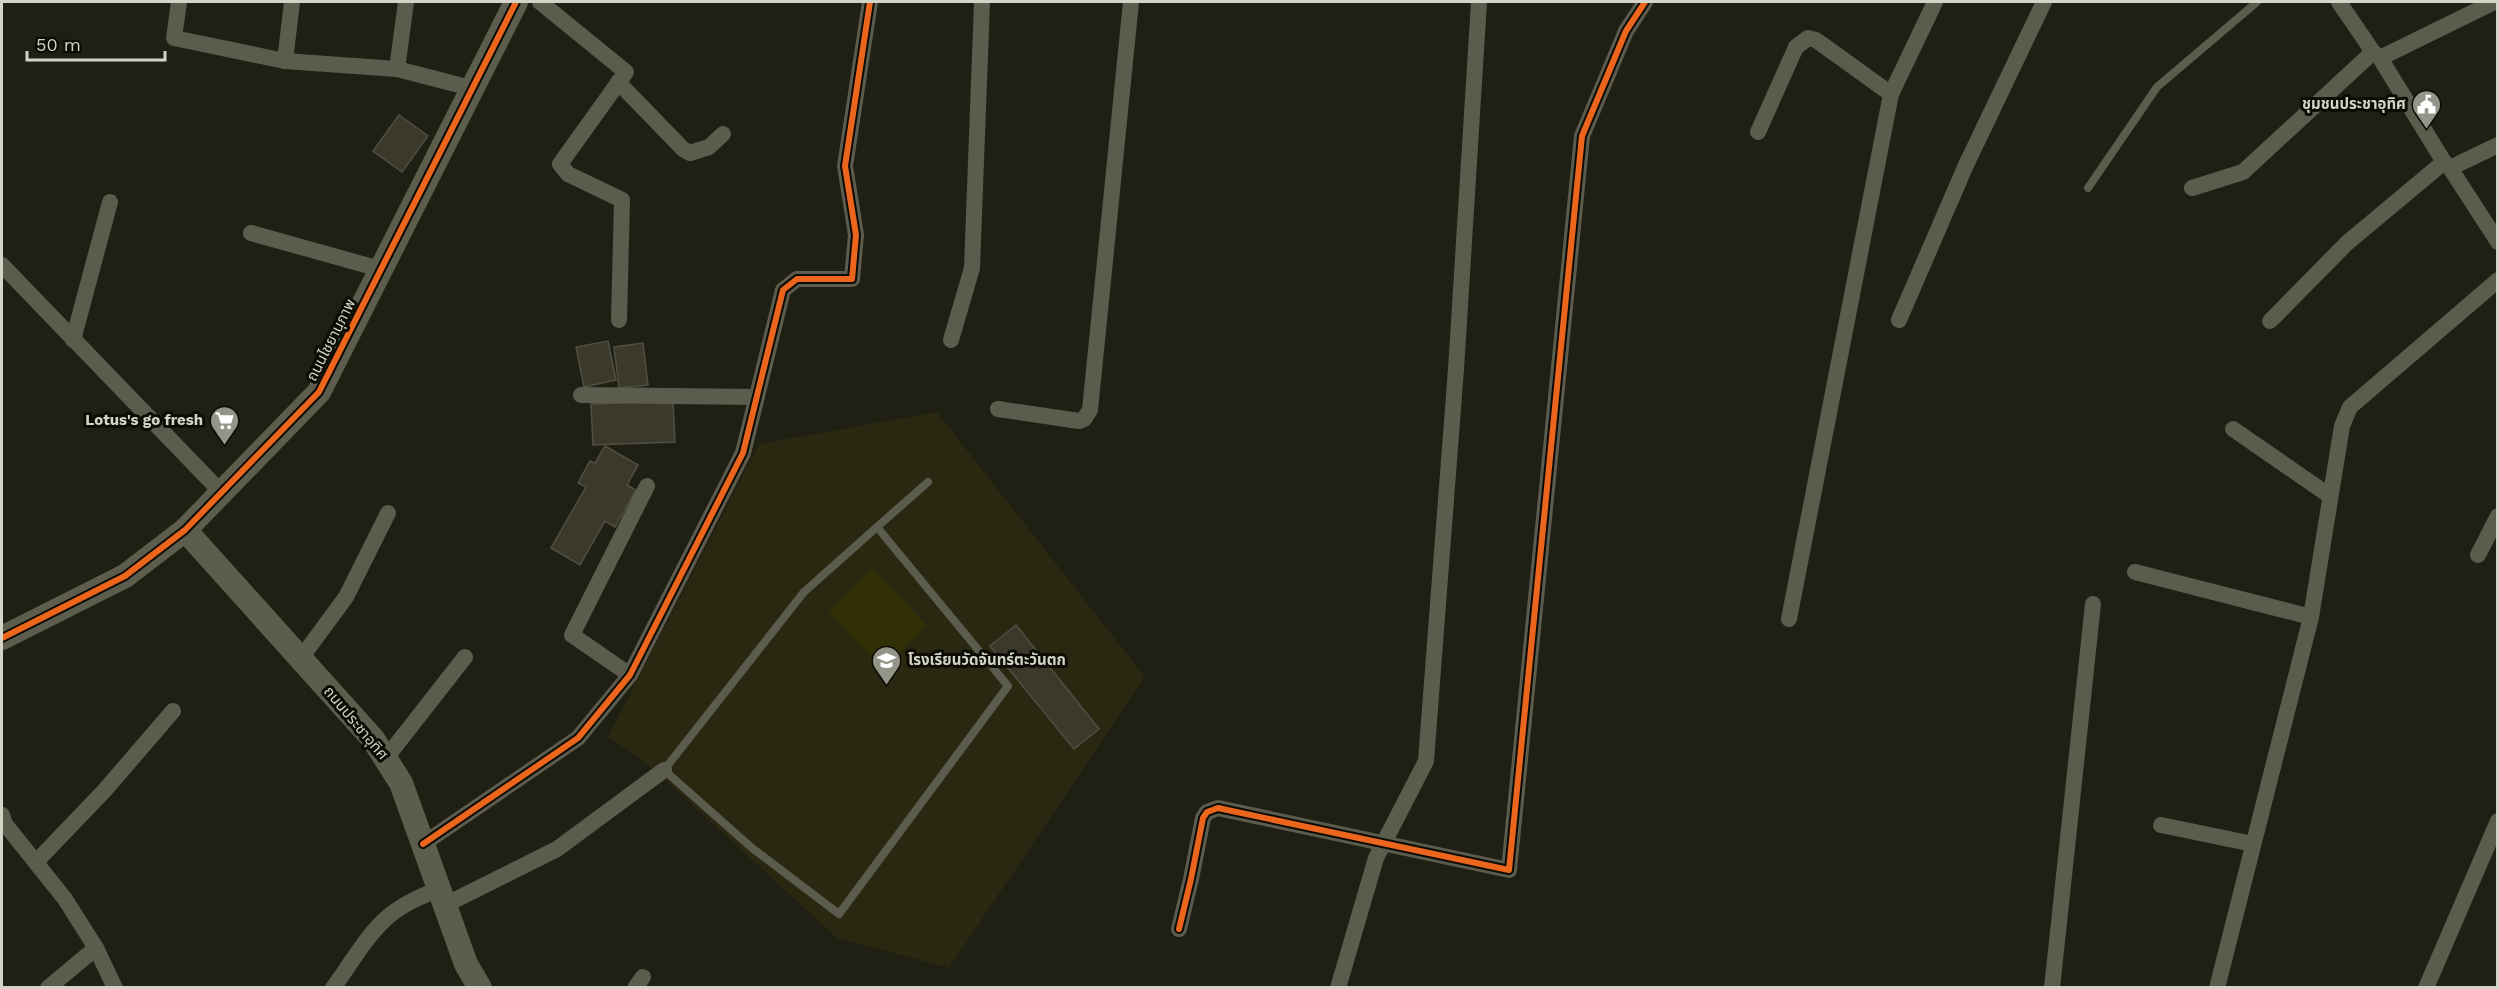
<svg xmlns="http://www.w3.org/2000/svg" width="2499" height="989" font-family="'Work Sans','Noto Sans Thai',sans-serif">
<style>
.built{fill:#292810}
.green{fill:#312f06}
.building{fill:#3a392a;stroke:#4f4f46;stroke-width:1.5}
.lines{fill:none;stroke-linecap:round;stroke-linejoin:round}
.lane{stroke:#5b5b4e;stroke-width:8}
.street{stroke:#5b5b4e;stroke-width:16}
.secondary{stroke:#5d5d4e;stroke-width:24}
.cycleway-casing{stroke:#0c0c05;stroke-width:10}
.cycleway{stroke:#eb651d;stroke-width:6}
.labels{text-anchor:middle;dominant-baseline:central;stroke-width:6;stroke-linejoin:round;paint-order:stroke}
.poi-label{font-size:15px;font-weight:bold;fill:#d3d3c8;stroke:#0c0c05;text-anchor:end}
.street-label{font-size:15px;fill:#d3d3c8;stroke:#0c0c05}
</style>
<rect width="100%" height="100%" fill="#1f1f14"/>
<path class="built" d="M937,412l208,265 -196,291 -112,-30 -166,-153 -33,-28 -30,-20 151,-293z"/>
<path class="green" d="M873,569l54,57 -45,43 -54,-58z"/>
<g class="building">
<path d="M399,115l29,21 -26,36 -29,-21z"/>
<path d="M608,341l8,39 -32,7 -8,-40z"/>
<path d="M643,343l5,42 -29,3 -5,-41z"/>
<path d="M673,401l2,41 -82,3 -2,-41z"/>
<path d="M605,446l33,19 -11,20 9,5 -21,37 -10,-6 -25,44 -29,-17 35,-61 -8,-4 12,-22 5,2z"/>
<path d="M1016,625l83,104 -25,20 -84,-103z"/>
</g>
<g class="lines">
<g class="lane">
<path d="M2088,188l69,-101 100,-85"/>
<path d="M877,527l131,159 -169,228 -87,-66 -88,-78 140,-178z"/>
<path d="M877,527l51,-45"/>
</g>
<g class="street">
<path d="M179,2l-5,36 111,23 112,8 74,19"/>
<path d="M540,2l86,70 -66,92 8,10 54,26 -3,120"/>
<path d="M2339,2l34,50 7,6 64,104 6,6 48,74"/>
<path d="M2380,58l114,-56"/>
<path d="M285,61l7,-59"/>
<path d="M397,69l9,-67"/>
<path d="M618,82l65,67 7,4 19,-6 14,-13"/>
<path d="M1758,132l38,-85 12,-9 8,2 75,54"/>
<path d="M2450,168l48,-23"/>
<path d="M2192,188l51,-16 130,-120"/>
<path d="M251,233l129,36"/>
<path d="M2,265l218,226"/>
<path d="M1899,320l67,-155 78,-163"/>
<path d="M2270,321l77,-78 97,-81"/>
<path d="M73,340l37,-138"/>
<path d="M951,340l21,-72 10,-266"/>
<path d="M581,395l176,2"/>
<path d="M998,409l81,12 5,-2 6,-9 41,-408"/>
<path d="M2233,429l97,67"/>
<path d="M2478,555l20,-39"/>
<path d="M2135,572l176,45"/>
<path d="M1789,619l102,-525 44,-92"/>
<path d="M301,658l45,-61 42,-84"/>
<path d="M630,675l-58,-40 75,-149"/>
<path d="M386,758l79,-101"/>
<path d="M2,815l3,9 60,75 31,49 19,40"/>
<path d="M2161,825l92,19"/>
<path d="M423,844l155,-106 52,-63 113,-222 40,-163 14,-11h55l4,-44 -11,-69 25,-164"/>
<path d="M36,862l69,-72 68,-79"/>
<path d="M445,905l112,-56 107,-79"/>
<path d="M1179,929l12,-50 12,-61 4,-6 11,-4 291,62 73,-734 44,-105 19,-29"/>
<path d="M48,988l48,-40"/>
<path d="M333,988c18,-24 34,-54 57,-73 15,-12 32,-19 49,-26"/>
<path d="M635,988l8,-11"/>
<path d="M1338,988l38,-130 50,-97 30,-392 23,-367"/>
<path d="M2052,988l41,-384"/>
<path d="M2217,988l94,-371 31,-191 8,-19 148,-127"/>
<path d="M2426,988l72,-167"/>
</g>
<g class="secondary">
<path d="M185,530l188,209 28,44 65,181 14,24"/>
<path d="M2,638l123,-62 60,-46 134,-138 197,-390"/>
</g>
<defs>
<g id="cycleway">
<path d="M2,638l123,-62 60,-46 134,-138 197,-390"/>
<path d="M423,844l155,-106 52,-63 113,-222 40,-163 14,-11h55l4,-44 -11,-69 25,-164"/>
<path d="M1179,929l12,-50 12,-61 4,-6 11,-4 291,62 73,-734 44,-105 19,-29"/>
</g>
</defs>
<use href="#cycleway" class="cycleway-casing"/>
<use href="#cycleway" class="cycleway"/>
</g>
<defs>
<symbol id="civic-pin" viewBox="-11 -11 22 30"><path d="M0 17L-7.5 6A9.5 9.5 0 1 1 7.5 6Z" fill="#949489" stroke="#0c0c05"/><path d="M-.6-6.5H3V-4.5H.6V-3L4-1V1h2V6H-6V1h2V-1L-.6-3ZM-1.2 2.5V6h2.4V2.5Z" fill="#fff"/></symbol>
<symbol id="supermarket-pin" viewBox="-11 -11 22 30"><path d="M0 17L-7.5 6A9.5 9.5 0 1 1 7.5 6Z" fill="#949489" stroke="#0c0c05"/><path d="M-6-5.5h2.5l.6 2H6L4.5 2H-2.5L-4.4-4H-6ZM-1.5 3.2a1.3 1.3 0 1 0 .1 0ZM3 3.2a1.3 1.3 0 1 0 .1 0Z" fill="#fff"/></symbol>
<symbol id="school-pin" viewBox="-11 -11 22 30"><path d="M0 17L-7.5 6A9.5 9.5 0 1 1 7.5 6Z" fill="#949489" stroke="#0c0c05"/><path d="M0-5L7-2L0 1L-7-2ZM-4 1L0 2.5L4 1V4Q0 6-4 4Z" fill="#fff"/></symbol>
</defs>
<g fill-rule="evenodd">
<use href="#civic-pin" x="2410" y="88" width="33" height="45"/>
<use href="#supermarket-pin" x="208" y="404" width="33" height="45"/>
<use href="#school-pin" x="870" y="644" width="33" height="45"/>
</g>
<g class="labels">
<g class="poi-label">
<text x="2406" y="104">ชุมชนประชาอุทิศ</text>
<text x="203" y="420">Lotus's go fresh</text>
<text x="908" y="660" text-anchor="start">โรงเรียนวัดจันทร์ตะวันตก</text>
</g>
<g class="street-label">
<text transform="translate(331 340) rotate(-63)">ถนนไชยานุภาพ</text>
<text transform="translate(356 723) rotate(50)">ถนนประชาอุทิศ</text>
</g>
</g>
<rect width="2499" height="989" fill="none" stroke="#d3d3c8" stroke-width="6"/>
<path d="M27 51v9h138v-9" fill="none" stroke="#d3d3c8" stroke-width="3"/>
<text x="36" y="51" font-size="18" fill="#d3d3c8" stroke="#0c0c05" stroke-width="4.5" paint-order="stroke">50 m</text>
</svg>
